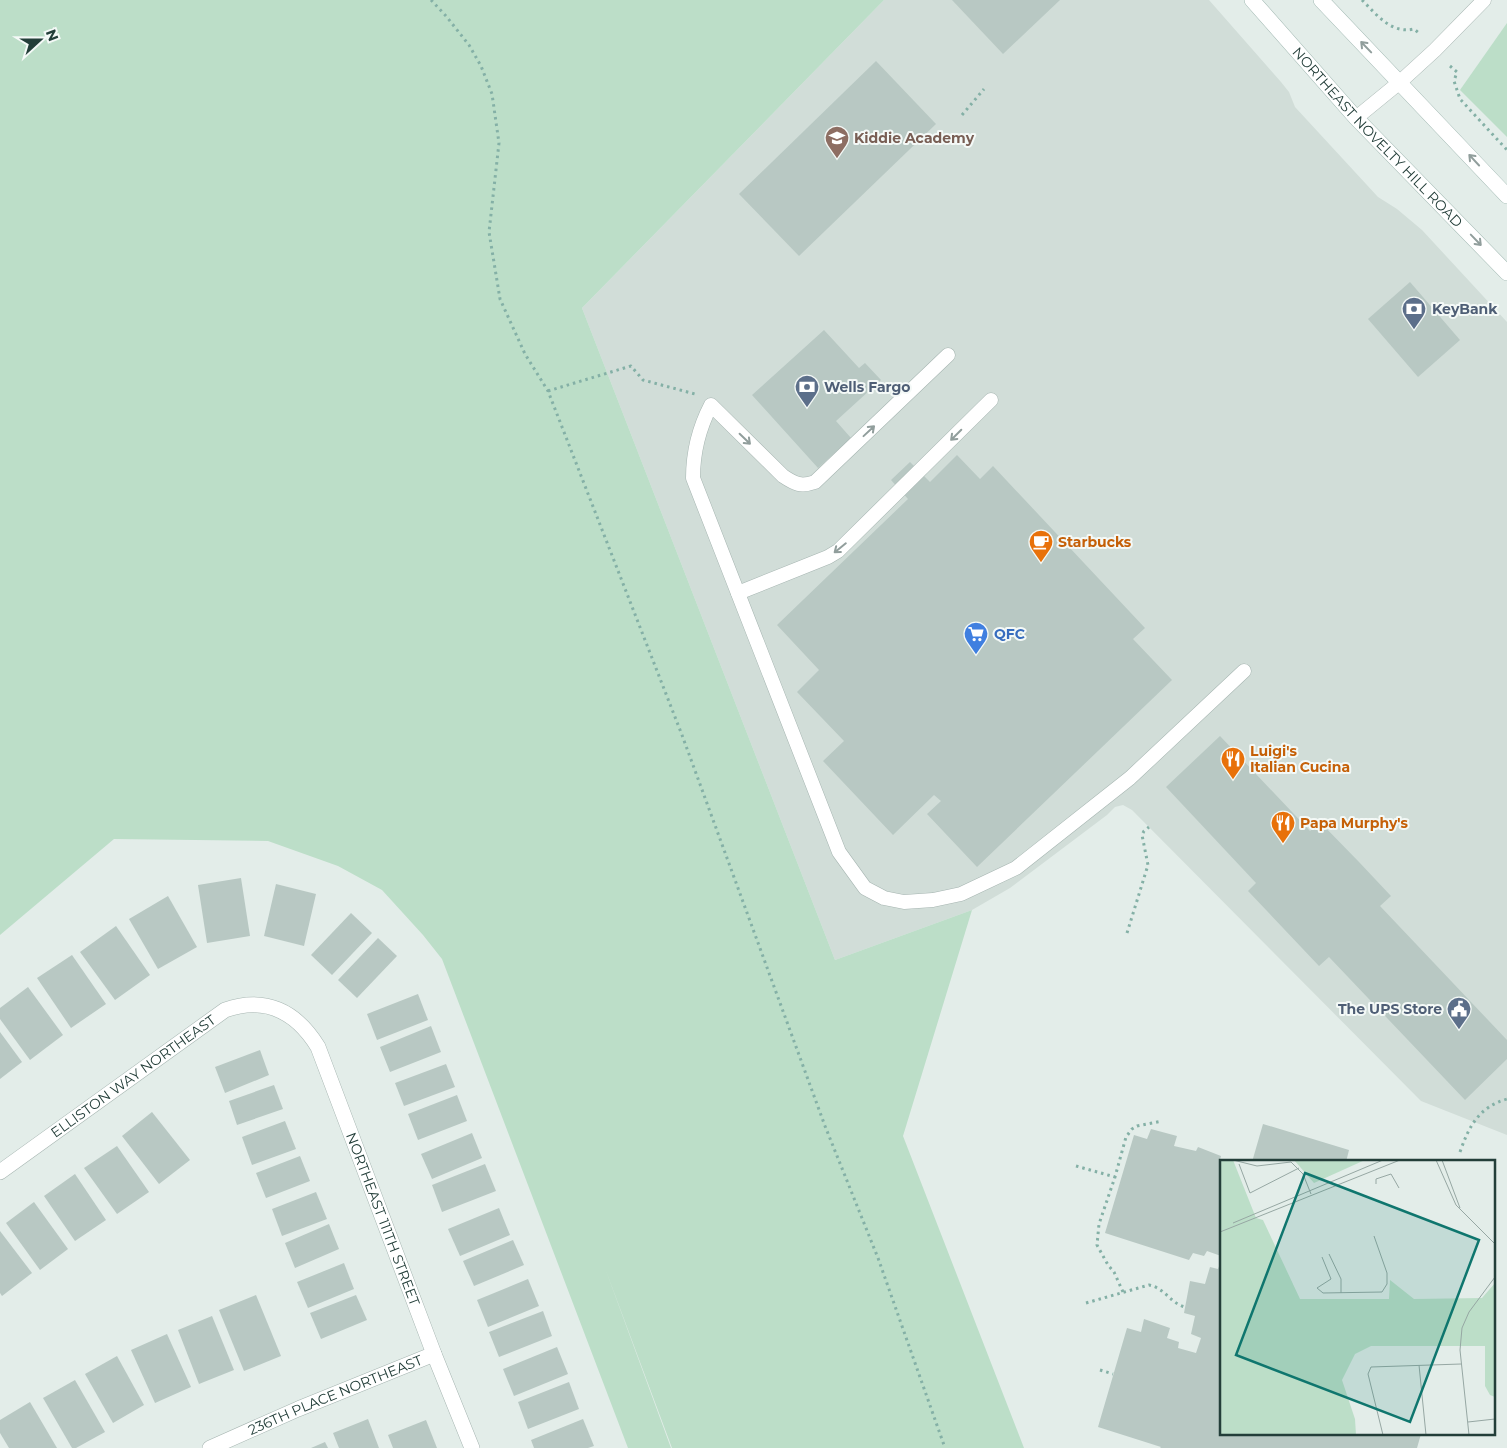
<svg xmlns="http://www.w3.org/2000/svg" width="1507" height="1448" font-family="Montserrat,sans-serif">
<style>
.built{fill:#d1ddd8}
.green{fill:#bcdec8}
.building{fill:#b8c8c3}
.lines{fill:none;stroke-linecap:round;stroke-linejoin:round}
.service-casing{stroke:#a6b5b1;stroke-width:15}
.minor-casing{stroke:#a6b5b1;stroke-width:16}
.secondary-casing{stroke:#a1b8b2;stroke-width:16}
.path{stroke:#84b0a6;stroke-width:3;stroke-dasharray:2.5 4;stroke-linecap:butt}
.service{stroke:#fff;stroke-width:14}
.minor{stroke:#fff;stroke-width:15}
.secondary{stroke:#fff;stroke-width:15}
.oneway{stroke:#919e9c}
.labels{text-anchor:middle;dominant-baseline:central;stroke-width:4;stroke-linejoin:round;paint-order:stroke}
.street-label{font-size:14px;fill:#233e39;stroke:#f4f9f7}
.education-label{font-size:14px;font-weight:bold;fill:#785e54;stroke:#f4f9f7;text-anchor:start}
.service-label{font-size:14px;font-weight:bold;fill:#4e5e75;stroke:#f4f9f7;text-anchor:start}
.food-label{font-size:14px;font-weight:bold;fill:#c56008;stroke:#f4f9f7;text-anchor:start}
.shop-label{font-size:14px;font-weight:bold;fill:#366cbe;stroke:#f4f9f7;text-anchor:start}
.inset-road{fill:none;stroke:#96a7a3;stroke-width:1}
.view{fill:#0f766e;fill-opacity:0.15;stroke:#0f766e;stroke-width:2.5}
.inset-edge{fill:none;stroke:#233e39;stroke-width:2.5}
</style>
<rect width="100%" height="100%" fill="#e3ede9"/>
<path class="built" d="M884,0h325l72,82 8,10 6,15 83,90 19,12 25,21 85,92v813l-86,-34 -289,-291 -9,-5 -8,2 -8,8 -97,73 -38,22 -137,50 -253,-652z"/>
<g class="green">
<path d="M0,0h884l-302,308 253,652 137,-50 -69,226 121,312h-352l-67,-180 66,180h-43l-186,-489 -19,-24 -41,-45 -44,-24 -70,-25 -154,-2 -114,96z"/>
<path d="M1507,23v114l-47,-47z"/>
</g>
<g class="building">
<path d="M952,0h108l-57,54z"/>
<path d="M876,61l60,63 -137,132 -60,-62z"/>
<path d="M1410,282l50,58 -42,37 -50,-58z"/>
<path d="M824,330l35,38 6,-5 16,17 -45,41 15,17 -33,30 -66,-73z"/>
<path d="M957,455l23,24 13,-13 152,162 -12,11 39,41 -195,187 -50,-53 14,-13 -7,-6 -41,40 -70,-74 21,-20 -47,-49 22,-22 -42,-45 131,-126 -17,-19 19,-18 20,20z"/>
<path d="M1220,736l90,95 10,-9 39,40 32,34 -11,10 127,134v19l-42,41 -136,-143 -10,9 -71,-75 8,-8 -90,-96z"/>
<path d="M241,878l9,58 -43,7 -9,-58z"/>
<path d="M276,884l40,10 -12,52 -40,-10z"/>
<path d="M168,896l29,51 -39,22 -29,-50z"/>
<path d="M351,913l21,20 -40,42 -21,-20z"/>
<path d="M116,926l34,49 -35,25 -35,-48z"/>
<path d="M378,938l19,18 -40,42 -19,-18z"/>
<path d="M72,955l34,49 -35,24 -34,-50z"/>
<path d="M28,987l35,48 -33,25 -30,-41v-11z"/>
<path d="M418,994l10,26 -51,20 -10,-26z"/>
<path d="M431,1026l10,26 -51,20 -10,-25z"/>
<path d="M0,1032l22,30 -22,17z"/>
<path d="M260,1050l9,25 -44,18 -10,-26z"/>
<path d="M446,1064l9,23 -51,19 -9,-23z"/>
<path d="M274,1085l9,24 -46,16 -8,-24z"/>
<path d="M457,1095l10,26 -49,19 -10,-26z"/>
<path d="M152,1112l38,48 -31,24 -37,-48z"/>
<path d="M285,1121l11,28 -44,16 -10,-28z"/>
<path d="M1263,1124l86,26 -3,12h-94z"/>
<path d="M1151,1129l26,7 -3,10 22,5 2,-4 23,9 -1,4 5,1 -4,1v94l-14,-5 -3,5 -11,-3 -4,7 -84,-27 29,-98 13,4z"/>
<path d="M472,1133l10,25 -50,21 -11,-25z"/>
<path d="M117,1146l32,46 -32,22 -33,-46z"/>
<path d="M300,1156l10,25 -44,17 -10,-25z"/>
<path d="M485,1164l11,27 -54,21 -10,-27z"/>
<path d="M75,1174l31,46 -31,21 -31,-45z"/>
<path d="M316,1192l11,27 -45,17 -10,-27z"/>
<path d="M34,1202l34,47 -28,21 -34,-47z"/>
<path d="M499,1208l11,27 -50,21 -12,-27z"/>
<path d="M329,1224l10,25 -44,19 -10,-25z"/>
<path d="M0,1231l32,42 -30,23 -2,-3z"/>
<path d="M513,1240l11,25 -50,21 -11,-25z"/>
<path d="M1221,1261v173h200l-4,14h-257l1,-1 -63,-20 29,-99 14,4 3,-13 26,9 -3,10 12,4 -1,6 18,5 5,-15 -10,-4 4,-18 -11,-3 6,-32 15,3 5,-17 8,2z"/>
<path d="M344,1263l10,26 -46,19 -11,-26z"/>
<path d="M528,1279l11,27 -51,21 -11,-27z"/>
<path d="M256,1295l25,61 -37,15 -25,-61z"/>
<path d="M356,1295l11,25 -46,19 -11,-26z"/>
<path d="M543,1311l9,25 -53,21 -10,-25z"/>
<path d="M212,1316l22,54 -35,14 -21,-54z"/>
<path d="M167,1334l24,53 -36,16 -24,-53z"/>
<path d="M557,1347l11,27 -54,22 -11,-27z"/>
<path d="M117,1356l27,49 -31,18 -28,-49z"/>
<path d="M75,1380l30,52 -29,16h-4l-29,-50z"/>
<path d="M569,1382l10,27 -51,20 -10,-27z"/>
<path d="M30,1402l27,46h-48l-9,-15v-13z"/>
<path d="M368,1419l11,29h-40l-6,-15z"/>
<path d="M583,1419l11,27 -6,2h-54l-3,-8z"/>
<path d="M426,1420l11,28h-44l-5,-13z"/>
<path d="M325,1442l3,6h-17z"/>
</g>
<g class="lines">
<defs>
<g id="service">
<path d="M1356,118l44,-36 35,-32 49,-50"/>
<path d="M948,355l-133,127c-14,5 -20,2 -32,-6l-72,-71c-12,23 -18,47 -18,73l146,374 26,36 19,10 20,4 29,-2 28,-6 55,-26 114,-90 114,-107"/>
<path d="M738,593l90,-36 10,-6 153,-151"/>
</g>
<g id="minor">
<path id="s1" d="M0,1172l225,-162c40,-14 71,1 93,37l116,307 38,94"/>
<path id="s2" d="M210,1448l88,-39 136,-55"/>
</g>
<g id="secondary">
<path id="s3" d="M1252,0l104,118 151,155"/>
<path d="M1321,0l186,196"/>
</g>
</defs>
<use href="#service" class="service-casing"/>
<use href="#minor" class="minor-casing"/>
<use href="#secondary" class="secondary-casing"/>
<g class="path">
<path d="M431,0l15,16 23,29 12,21 11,28 7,49 -10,89 11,67 25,55 23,37 134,344 143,391 53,132 67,190"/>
<path d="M1362,0c15,15 29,34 52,29l6,5"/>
<path d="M1450,66l7,6 -3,9 6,18 47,51"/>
<path d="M962,115l22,-26"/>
<path d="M548,391l83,-25 12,14 52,14"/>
<path d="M1127,933l21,-68 -6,-30 2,-4 5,-4"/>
<path d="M1460,1152c9,-26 19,-45 47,-53"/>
<path d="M1076,1166l39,11"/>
<path d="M1123,1292l-9,-20 -6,-7 -11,-20 2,-21 16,-47 11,-40 6,-8 5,-3 25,-5"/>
<path d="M1086,1303l63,-18c16,3 21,18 36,22"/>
<path d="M1100,1370l13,4"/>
</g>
<use href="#service" class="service"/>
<use href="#minor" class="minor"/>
<use href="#secondary" class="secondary"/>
</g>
<defs><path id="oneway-shaft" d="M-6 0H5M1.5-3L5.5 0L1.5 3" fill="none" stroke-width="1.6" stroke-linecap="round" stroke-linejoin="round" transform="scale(1.25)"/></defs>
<g class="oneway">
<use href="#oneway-shaft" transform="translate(1366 47) rotate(-134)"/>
<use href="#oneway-shaft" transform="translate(1474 160) rotate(-133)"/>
<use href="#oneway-shaft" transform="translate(1476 240) rotate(46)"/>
<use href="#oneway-shaft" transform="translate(869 431) rotate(-43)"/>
<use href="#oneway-shaft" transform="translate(956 435) rotate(135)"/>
<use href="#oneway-shaft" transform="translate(745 439) rotate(44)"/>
<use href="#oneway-shaft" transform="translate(840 548) rotate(141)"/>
</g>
<defs>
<symbol id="school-pin" viewBox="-11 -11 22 30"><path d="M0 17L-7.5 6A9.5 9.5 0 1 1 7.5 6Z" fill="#8d6e63" stroke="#f4f9f7"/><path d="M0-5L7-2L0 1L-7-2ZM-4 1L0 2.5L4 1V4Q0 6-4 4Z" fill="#fff"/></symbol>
<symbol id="bank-pin" viewBox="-11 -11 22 30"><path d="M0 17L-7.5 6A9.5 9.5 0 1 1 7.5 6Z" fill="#5c6f8a" stroke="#f4f9f7"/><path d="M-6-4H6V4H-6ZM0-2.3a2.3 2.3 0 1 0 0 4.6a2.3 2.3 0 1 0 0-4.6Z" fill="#fff"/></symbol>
<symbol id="cafe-pin" viewBox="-11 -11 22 30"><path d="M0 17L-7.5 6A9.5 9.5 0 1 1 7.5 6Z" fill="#e8710a" stroke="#f4f9f7"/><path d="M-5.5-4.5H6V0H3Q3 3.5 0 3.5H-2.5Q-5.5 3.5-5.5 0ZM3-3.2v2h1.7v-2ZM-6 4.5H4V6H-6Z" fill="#fff"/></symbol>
<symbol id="supermarket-pin" viewBox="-11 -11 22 30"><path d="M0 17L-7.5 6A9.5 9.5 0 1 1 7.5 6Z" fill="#3f7fe0" stroke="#f4f9f7"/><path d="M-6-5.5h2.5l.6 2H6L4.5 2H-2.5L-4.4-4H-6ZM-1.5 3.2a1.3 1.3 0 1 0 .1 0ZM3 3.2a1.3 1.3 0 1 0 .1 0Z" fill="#fff"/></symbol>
<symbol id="restaurant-pin" viewBox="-11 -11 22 30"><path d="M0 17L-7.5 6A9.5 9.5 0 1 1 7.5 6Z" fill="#e8710a" stroke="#f4f9f7"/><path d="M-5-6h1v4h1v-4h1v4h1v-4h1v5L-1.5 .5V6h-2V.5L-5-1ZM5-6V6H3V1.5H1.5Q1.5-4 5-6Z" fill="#fff"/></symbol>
<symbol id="civic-pin" viewBox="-11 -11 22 30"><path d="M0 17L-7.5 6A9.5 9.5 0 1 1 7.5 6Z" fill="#5c6f8a" stroke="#f4f9f7"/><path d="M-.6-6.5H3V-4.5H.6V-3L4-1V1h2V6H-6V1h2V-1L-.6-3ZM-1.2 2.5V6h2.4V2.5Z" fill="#fff"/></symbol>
</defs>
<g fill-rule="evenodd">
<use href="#school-pin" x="823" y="124" width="28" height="38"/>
<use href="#bank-pin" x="1400" y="295" width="28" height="38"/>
<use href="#bank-pin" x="793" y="373" width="28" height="38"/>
<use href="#cafe-pin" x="1027" y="528" width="28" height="38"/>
<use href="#supermarket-pin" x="962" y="620" width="28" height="38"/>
<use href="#restaurant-pin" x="1219" y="745" width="28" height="38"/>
<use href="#restaurant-pin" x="1269" y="809" width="28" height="38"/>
<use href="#civic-pin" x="1445" y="995" width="28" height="38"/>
</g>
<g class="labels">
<g class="street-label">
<text stroke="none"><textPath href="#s3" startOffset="186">NORTHEAST NOVELTY HILL ROAD</textPath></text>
<text stroke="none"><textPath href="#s1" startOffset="164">ELLISTON WAY NORTHEAST</textPath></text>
<text stroke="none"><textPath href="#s1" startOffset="571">NORTHEAST 111TH STREET</textPath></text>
<text stroke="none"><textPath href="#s2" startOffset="136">236TH PLACE NORTHEAST</textPath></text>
</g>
<g class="education-label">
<text x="854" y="138">Kiddie Academy</text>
</g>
<g class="service-label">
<text x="1432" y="309">KeyBank</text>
<text x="824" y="387">Wells Fargo</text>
<text x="1442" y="1009" text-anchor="end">The UPS Store</text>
</g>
<g class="food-label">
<text x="1058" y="542">Starbucks</text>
<text x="1250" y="751">Luigi's<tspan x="1250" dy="16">Italian Cucina</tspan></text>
<text x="1300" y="823">Papa Murphy's</text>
</g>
<g class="shop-label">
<text x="994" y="634">QFC</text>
</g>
</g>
<g transform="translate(1220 1160)">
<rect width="275" height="275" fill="#e3ede9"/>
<path d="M0,0h13l23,58 7,2 37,79h89l1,-19 24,19 68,-1 13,-15v114l-5,-2 -5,-9v-40h-114l-16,8 -13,26 13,39 1,16h-136zM74,0h71l-51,23z" fill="#bcdec8"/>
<path class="inset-road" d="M13,0l24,6 34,-4 12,12 8,20M216,0l20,45 39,39M222,0l18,48M19,4l11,29 49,-25M156,24v-5l15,-5 8,14M13,63l150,-63M0,72l180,-72M109,94l12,25v14M102,97l9,22 -14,9 6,5 59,-1 5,-8v-11l-13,-37M199,205l7,70M248,262l27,-3M163,275l-15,-61 3,-7 90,-3M249,275l-9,-85 2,-22 7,-16 26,-35"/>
<path class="view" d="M85,13l174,67 -69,182 -174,-67z"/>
<rect width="275" height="275" class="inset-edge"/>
</g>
<g transform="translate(40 40) rotate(69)" stroke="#f4f9f7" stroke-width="4" paint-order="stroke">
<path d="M0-4L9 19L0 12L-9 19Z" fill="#233e39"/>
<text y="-8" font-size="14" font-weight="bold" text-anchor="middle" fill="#233e39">N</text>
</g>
</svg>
